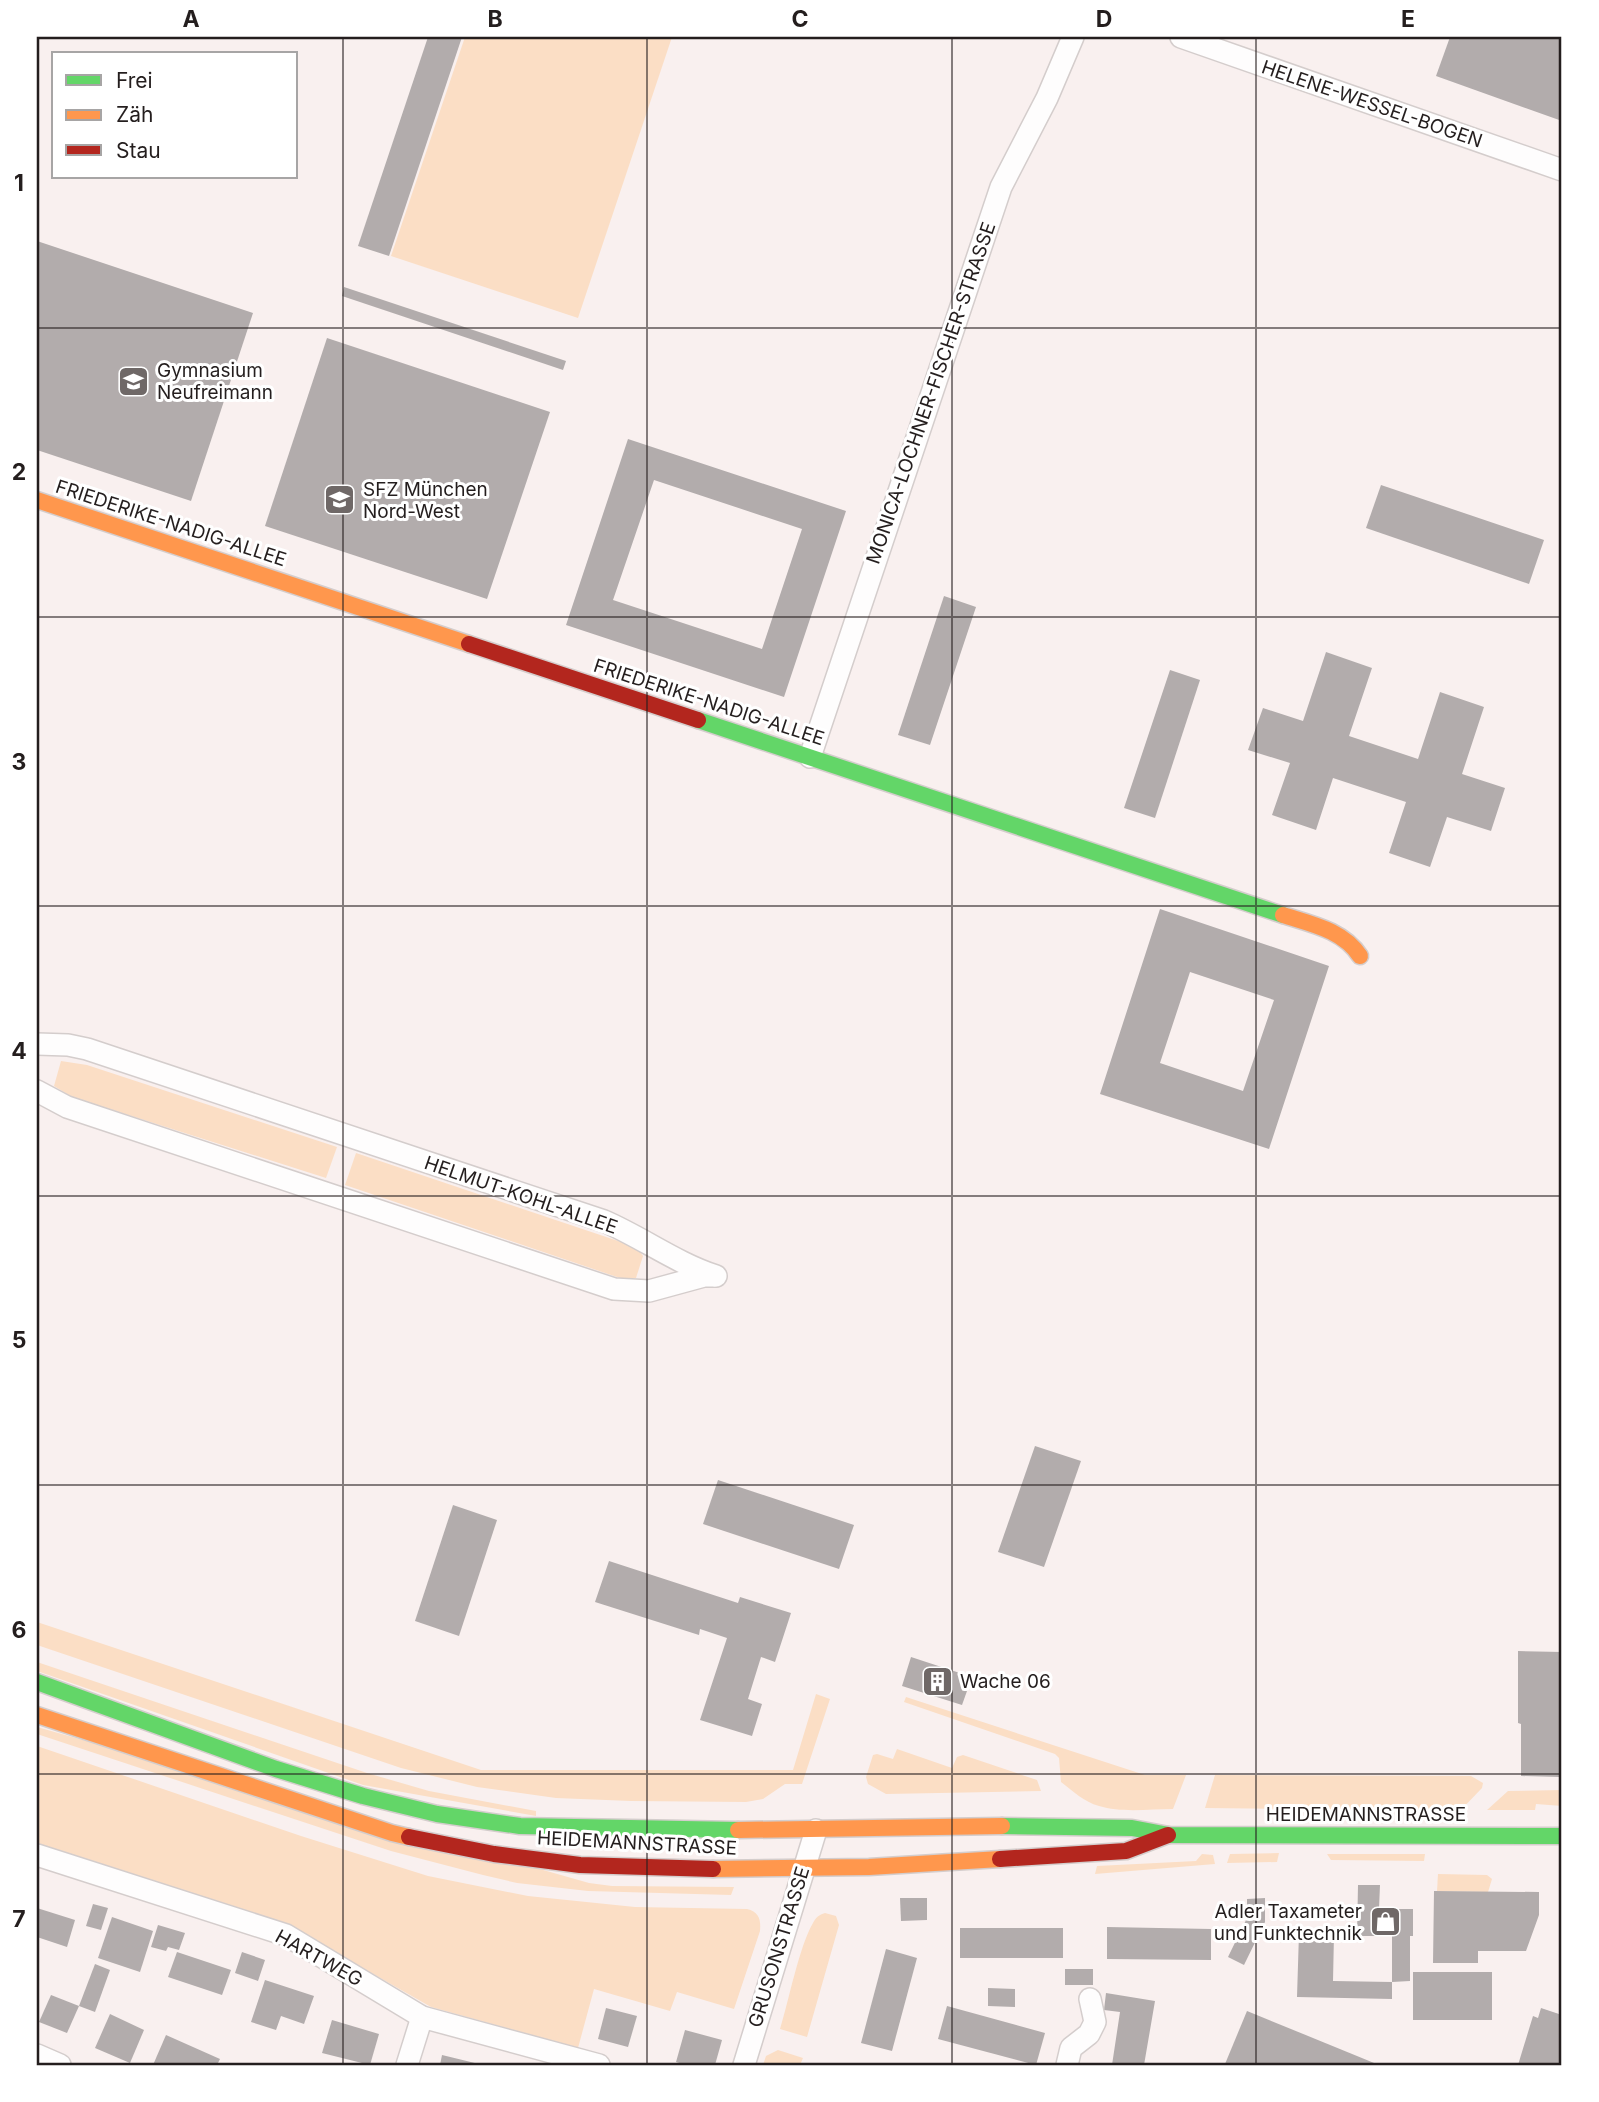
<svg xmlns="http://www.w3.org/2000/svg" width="1599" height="2102" font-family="Inter,sans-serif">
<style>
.green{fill:#fbdec5}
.building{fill:#b2acac;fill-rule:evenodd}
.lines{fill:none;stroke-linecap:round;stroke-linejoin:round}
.street-casing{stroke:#d4cdcc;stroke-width:24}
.fast-casing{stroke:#d4cdcc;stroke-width:19}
.slow-casing{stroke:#d4cdcc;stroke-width:19}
.jam-casing{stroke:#d4cdcc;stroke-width:19}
.street{stroke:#fefdfd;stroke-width:21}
.fast{stroke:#63d668;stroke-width:16}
.slow{stroke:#ff974d;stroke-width:16}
.jam{stroke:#b3261e;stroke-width:16}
.grid{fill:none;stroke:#241e1e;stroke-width:2;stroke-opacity:0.55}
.labels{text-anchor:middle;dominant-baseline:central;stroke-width:6;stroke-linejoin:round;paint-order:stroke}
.street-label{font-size:19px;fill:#241e1e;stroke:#fff}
.poi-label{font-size:19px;fill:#241e1e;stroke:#fff;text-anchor:start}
.neatline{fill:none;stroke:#241e1e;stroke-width:2.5}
.grid-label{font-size:23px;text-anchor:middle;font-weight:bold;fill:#241e1e}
</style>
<rect width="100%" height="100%" fill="#f9f0ef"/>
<g class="green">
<path d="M465,37h207l-94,281 -187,-62z"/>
<path d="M61,1061l26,4 250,82 -11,31 -254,-81 -18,-11z"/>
<path d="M356,1153l280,94 7,9 -7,22h-16l-275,-93z"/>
<path d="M37,1622l444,148h312l23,-76 14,5 -28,85h-17l-22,15 -17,3 -115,-1 -75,-3 -79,-11 -76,-19 -364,-123z"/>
<path d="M37,1662l330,111 62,18 107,20v5l-173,-31 -326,-114z"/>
<path d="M906,1697l239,78h41l-13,34c-23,0 -52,4 -74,-3 -15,-4 -26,-15 -38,-24l-2,-24 -4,-4 -151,-52z"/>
<path d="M37,1727l552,156 23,3 122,1 -3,8 -143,-4 -71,-8 -34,-8 -92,-24 -354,-117z"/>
<path d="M37,1746l264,90 127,40 100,20 107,11 112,2c12,3 14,10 13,22l-26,78 -57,-17 -7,19 -76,-22 -16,59 -147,-41 -133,-76 -28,-12 -233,-76z"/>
<path d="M897,1749l55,19 5,-11 6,-2 74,25 4,11 -155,3 -18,-10 -2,-7 7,-22 4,-1 16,5z"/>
<path d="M1215,1775l256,1 12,7 -1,5 -22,23 -255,-3z"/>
<path d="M1562,1790v16l-26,-2 -1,6h-48l21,-19z"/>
<path d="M1279,1853l-2,9 -50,1 3,-9z"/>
<path d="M1202,1854l11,1 2,9 -120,10 2,-8 99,-5z"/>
<path d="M1327,1854h98l-1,7 -93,-1z"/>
<path d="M1438,1874l49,1 5,4 -4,13 -51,-1z"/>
<path d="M825,1913l11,3 3,9 -32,112 -27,-8c9,-29 19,-82 33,-106 3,-6 6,-8 12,-10z"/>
<path d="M778,2050l25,8 -3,7h-37l3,-9z"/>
</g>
<g class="building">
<path d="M428,37h34l-73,219 -31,-10z"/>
<path d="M1450,37h106l6,2v82l-126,-45z"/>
<path d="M37,241l216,72 -62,188 -154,-51z"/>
<path d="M344,287l222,74 -3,9 -221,-74z"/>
<path d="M327,338l223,74 -63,187 -222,-73z"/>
<path d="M628,439l218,72 -62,186 -218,-72zM654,480l148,49 -40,120 -149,-49z"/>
<path d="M1381,485l163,55 -15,44 -163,-56z"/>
<path d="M944,596l32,11 -46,138 -32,-10z"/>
<path d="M1326,652l46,16 -23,68 69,23 22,-67 44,15 -22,67 43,14 -14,43 -44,-14 -17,50 -41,-14 17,-51 -73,-24 -17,52 -44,-15 18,-52 -42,-13 15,-42 40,13z"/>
<path d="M1170,670l30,10 -45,138 -31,-10z"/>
<path d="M1160,909l169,57 -60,183 -169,-55zM1190,972l84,28 -31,91 -83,-28z"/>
<path d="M1035,1446l46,15 -37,106 -46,-15z"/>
<path d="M718,1480l136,45 -15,44 -136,-45z"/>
<path d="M453,1505l44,15 -38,116 -44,-15z"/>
<path d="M609,1561l129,42 2,-6 51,16 -16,49 -14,-5 -13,42 14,5 -10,32 -52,-16 27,-82 -27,-9 -1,6 -104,-33z"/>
<path d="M1518,1651l44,1v72h-3v53l-38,-1v-52l-3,-1z"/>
<path d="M911,1657l61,20 -10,28 -60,-19z"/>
<path d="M1358,1885h22l-1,24h34v27h-3v45l-18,1v-46h-35z"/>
<path d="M1434,1891l105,1v23l-13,36h-48v12h-45z"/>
<path d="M900,1898h27v22l-26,1z"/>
<path d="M1265,1898v24l-21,43 -16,-8 19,-39v-19z"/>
<path d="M93,1904l15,4 -7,22 -15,-4z"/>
<path d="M37,1908l38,12 -8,27 -30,-10z"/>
<path d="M112,1917l41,14 -13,41 -42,-14z"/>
<path d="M158,1925l27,8 -6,17 -11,-3 -2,4 -15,-4z"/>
<path d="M1107,1927l104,2v31l-104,-1z"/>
<rect x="960" y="1928" width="103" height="30"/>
<path d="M1299,1933l35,1 -1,47 59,1v17l-95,-2z"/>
<path d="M886,1949l31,9 -25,93 -31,-8z"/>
<path d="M177,1952l54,18 -9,25 -54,-18z"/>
<path d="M242,1952l23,8 -7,21 -23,-8z"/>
<path d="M95,1964l15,6 -15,42 -16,-6z"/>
<rect x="1065" y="1969" width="28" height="16"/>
<rect x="1413" y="1972" width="79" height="48"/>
<path d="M265,1980l49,16 -10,28 -23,-8 -5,14 -25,-8z"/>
<path d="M988,1988l27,1v18l-27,-1z"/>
<path d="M1106,1993l49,8 -11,64h-32l8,-53 -16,-2z"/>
<path d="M51,1995l28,11 -12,27 -28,-11z"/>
<path d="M947,2006l98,27 -9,32 -98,-26z"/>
<path d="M606,2008l31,8 -9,31 -30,-8z"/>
<path d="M1541,2008l21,7v50h-44l15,-49 5,2z"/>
<path d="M1247,2011l132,54 -154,-1z"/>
<path d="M110,2014l34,16 -14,33 -35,-15z"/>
<path d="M332,2020l47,14 -9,31 -48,-12z"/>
<path d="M685,2030l37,10 -7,25h-29l-10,-3z"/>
<path d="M166,2035l54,24 -3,6h-64z"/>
<path d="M442,2055l37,9v1h-39z"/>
</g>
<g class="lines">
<defs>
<g id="street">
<path d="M1181,37l381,133"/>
<path d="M810,757l191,-570 46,-89 26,-61"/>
<path d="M37,1044l31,1 19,4 517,172c39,17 72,42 112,55"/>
<path d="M37,1091l30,16 547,182 35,2 55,-15h10"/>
<path d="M37,1855l249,80 136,82 177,48"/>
<path d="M37,2055l23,10"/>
<path d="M407,2065l15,-48"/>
<path d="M744,2065l72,-235"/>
<path d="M1067,2065l4,-17 18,-14 6,-12 -5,-23"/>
</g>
<g id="fast">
<path d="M698,720l585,195"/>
<path d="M37,1682l239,87 87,27 74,18 83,12 218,4"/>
<path d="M1002,1826l130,2 37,7 393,1"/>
</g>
<g id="slow">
<path d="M37,500l432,144"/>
<path d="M1283,915c28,9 60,15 77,41"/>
<path d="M37,1715l355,118 17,4"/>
<path d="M738,1830l264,-4"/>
<path d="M713,1869l156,-2 131,-8"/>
</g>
<g id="jam">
<path d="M469,644l229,76"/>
<path d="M409,1837l85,17 86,11 133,4"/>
<path d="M1000,1859l126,-8 42,-16"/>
</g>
</defs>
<use href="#street" class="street-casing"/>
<use href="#fast" class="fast-casing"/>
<use href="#slow" class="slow-casing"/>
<use href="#jam" class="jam-casing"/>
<use href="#street" class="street"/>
<use href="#fast" class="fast"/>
<use href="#slow" class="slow"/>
<use href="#jam" class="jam"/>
</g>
<path class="grid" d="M343,37v2028M647,37v2028M952,37v2028M1256,37v2028M37,328h1525M37,617h1525M37,906h1525M37,1196h1525M37,1485h1525M37,1774h1525"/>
<defs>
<symbol id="school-square" viewBox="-11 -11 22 22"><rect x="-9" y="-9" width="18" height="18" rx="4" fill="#6f6867" stroke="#fff"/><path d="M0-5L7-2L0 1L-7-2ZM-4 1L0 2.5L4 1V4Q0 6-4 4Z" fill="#fff"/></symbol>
<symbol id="building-square" viewBox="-11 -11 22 22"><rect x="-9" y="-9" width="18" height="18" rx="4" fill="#6f6867" stroke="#fff"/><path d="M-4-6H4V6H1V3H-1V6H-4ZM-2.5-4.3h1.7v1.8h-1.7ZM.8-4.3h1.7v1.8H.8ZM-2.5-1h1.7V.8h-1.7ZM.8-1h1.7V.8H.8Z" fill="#fff"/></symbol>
<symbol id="shop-square" viewBox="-11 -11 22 22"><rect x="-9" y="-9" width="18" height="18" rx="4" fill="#6f6867" stroke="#fff"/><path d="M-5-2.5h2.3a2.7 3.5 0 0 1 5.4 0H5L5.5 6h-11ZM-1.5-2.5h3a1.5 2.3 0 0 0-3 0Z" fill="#fff"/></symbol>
</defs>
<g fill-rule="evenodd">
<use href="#school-square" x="116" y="364" width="35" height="35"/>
<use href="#school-square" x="322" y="482" width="35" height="35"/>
<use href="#building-square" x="920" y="1664" width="35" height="35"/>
<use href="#shop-square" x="1368" y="1904" width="35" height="35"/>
</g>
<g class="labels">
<g class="street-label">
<text transform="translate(1372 104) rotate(19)">HELENE-WESSEL-BOGEN</text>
<text transform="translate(931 393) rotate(-71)">MONICA-LOCHNER-FISCHER-STRASSE</text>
<text transform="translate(171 523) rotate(18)">FRIEDERIKE-NADIG-ALLEE</text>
<text transform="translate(709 702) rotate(18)">FRIEDERIKE-NADIG-ALLEE</text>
<text transform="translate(521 1195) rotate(19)">HELMUT-KOHL-ALLEE</text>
<text x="1366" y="1814">HEIDEMANNSTRASSE</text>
<text transform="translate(637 1843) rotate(3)">HEIDEMANNSTRASSE</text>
<text transform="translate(779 1947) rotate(-73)">GRUSONSTRASSE</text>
<text transform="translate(319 1958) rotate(29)">HARTWEG</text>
</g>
<g class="poi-label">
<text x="157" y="370">Gymnasium<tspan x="157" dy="22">Neufreimann</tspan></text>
<text x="363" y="489">SFZ München<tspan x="363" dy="22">Nord-West</tspan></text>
<text x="960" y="1681">Wache 06</text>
<text x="1362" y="1911" text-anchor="end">Adler Taxameter<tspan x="1362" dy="22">und Funktechnik</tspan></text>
</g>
</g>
<rect width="1599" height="2102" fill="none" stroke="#ffffff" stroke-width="77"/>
<rect x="52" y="52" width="245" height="126" fill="#ffffff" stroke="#a7a5a5" stroke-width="2"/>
<rect x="66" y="75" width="35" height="10" fill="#63d668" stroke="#a7a5a5" stroke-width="2"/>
<text x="116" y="88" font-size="21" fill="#241e1e">Frei</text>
<rect x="66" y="110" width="35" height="10" fill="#ff974d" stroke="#a7a5a5" stroke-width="2"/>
<text x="116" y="122" font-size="21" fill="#241e1e">Zäh</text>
<rect x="66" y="145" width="35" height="10" fill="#b3261e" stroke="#a7a5a5" stroke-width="2"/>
<text x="116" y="158" font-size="21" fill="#241e1e">Stau</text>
<rect x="38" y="38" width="1522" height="2026" class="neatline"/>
<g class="grid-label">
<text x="191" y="27">A</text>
<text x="495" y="27">B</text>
<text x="800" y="27">C</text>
<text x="1104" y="27">D</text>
<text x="1408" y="27">E</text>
<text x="19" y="191">1</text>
<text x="19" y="480">2</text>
<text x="19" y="770">3</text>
<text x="19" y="1059">4</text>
<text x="19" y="1348">5</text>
<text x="19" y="1638">6</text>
<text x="19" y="1927">7</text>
</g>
</svg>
